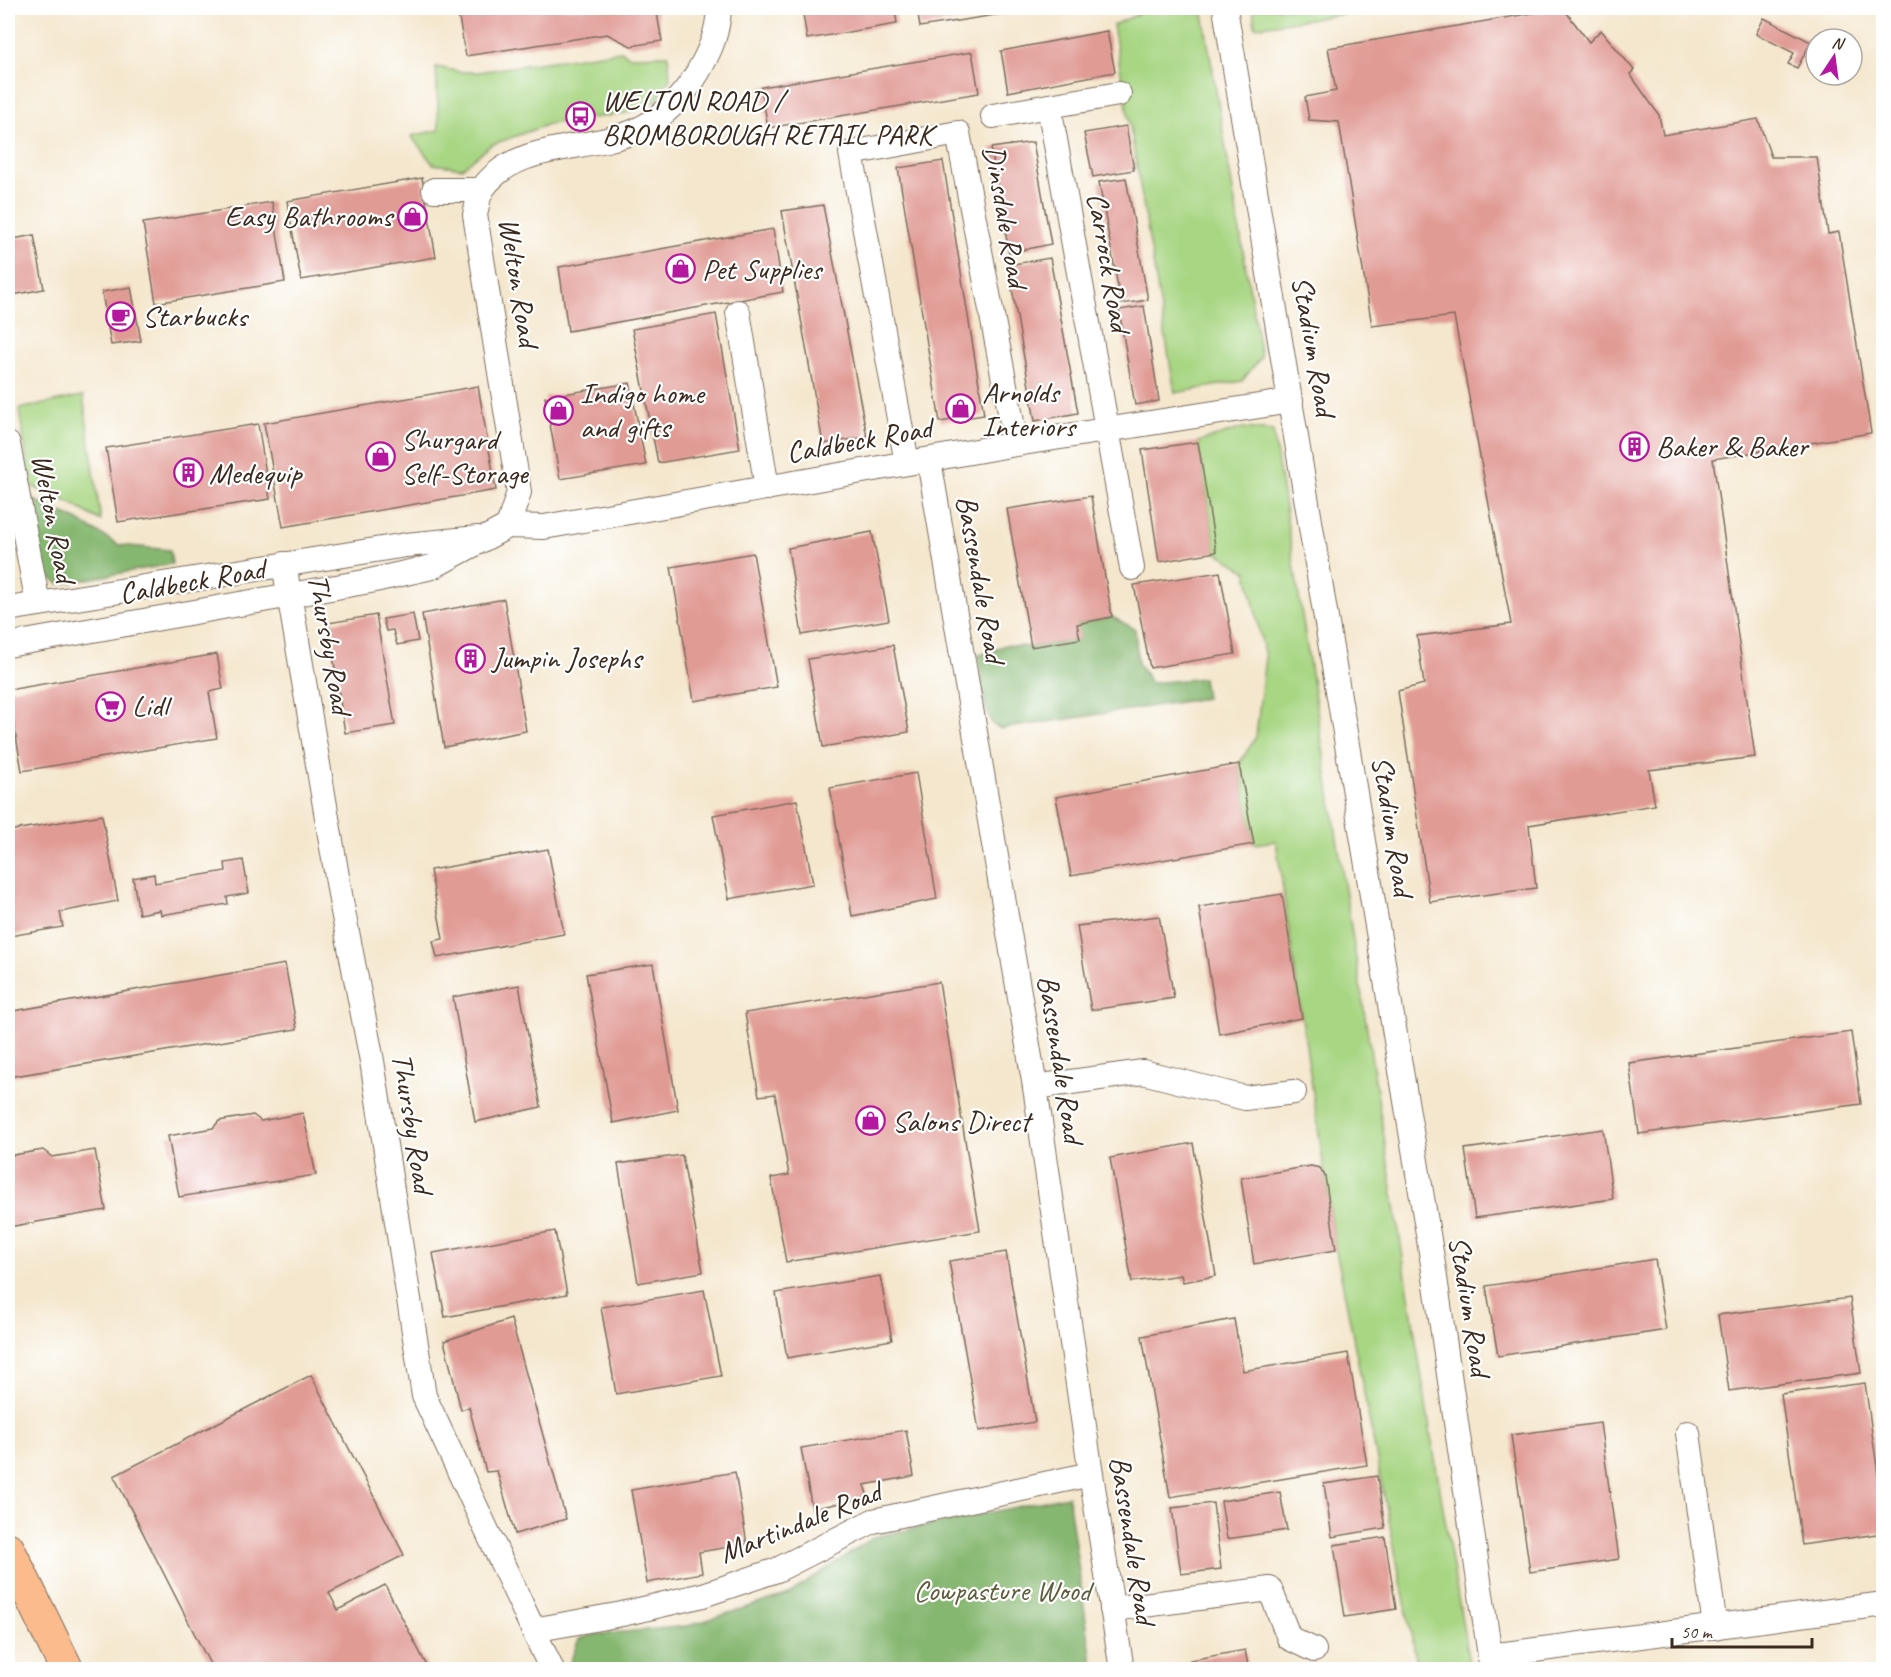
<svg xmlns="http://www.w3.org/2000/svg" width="1891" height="1677" font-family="Caveat,sans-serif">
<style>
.green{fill:#a8d683;stroke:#728050;stroke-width:1.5}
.forest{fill:#86b771;stroke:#607048;stroke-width:1.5}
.building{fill:#e19b95}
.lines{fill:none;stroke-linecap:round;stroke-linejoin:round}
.minor-casing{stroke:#7c6c5c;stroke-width:26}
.highway-casing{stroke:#7c6c5c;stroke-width:35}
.minor{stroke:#fff;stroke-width:24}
.highway{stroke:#fbbb8c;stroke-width:33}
.labels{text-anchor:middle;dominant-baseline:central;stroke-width:4.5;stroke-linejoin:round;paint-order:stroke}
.poi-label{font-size:30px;fill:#3b2a1e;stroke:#fff;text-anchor:start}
.street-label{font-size:30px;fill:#3b2a1e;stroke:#fff}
.park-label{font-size:30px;fill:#5c5e3c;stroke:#fff}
</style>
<rect width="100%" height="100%" fill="#fff"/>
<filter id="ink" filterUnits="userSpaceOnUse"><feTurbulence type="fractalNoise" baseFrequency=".0167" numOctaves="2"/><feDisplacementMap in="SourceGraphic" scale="12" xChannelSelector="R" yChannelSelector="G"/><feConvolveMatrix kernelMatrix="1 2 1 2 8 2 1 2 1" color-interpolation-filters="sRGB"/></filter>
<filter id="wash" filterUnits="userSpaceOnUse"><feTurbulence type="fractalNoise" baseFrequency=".008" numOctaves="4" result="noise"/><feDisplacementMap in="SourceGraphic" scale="24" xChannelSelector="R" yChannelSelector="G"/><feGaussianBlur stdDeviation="1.35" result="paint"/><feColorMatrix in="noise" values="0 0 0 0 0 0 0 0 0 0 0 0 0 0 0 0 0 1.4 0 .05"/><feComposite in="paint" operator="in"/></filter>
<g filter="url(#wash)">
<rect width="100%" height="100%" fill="#f4e7ce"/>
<g class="green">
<path d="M1144,8h58l59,349 -19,24 -67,12 -62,-368 23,-10z"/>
<path d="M1253,8h132l-130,19z"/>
<path d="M621,51l8,5 39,-1 2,24 -13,21 -30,13 -78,11 -58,21 -29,23 -29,-4 -22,-28 28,-6 -3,-63 25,5h17z"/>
<path d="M83,396l18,125 -29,-17 -41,-18 -12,-77z"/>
<path d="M1243,428l30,3 158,1005 39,233h-52l-82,-419 -60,-409 -22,3 -15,-80 17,-27 9,-80 -18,-85 -31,-20 -18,-110z"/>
</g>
<g class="forest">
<path d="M27,497l46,21 46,27 51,5 2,14 -112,20 -12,-8 -10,-11z"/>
<path d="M1112,617l23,12 3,34 13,20 52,-5 3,20 -205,31 -9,-5 -8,-21 -6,-47 27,-11 26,2 48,-8 -2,-15z"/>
<path d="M1068,1496l25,173 -522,1 -2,-5 10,-26 13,-4 96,-9 101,-32 85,-57z"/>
</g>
<g id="blocks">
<g class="building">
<path d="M457,8h199l6,33 -31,5 -24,-12 -141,22z"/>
<path d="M802,8h103v1l-10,1 2,14 -90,15z"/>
<path d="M917,8h116v1l-113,18z"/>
<path d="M1563,8l26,34 12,-12 33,40 -4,4 29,41 4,20 95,-16 13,38h46l11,77 11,-2 32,201 -158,26 42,298 -106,13 6,35 -126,20 7,63 -106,14 -32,-211 26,-7 -7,-48 94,-12 -57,-308 -82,10 -33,-204 -30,-2 -4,-23 31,-6 -8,-43z"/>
<path d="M1764,18l47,24 -14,26 -9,-4 6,-11 -38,-19z"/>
<path d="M1107,31l8,41 -107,20 -7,-41z"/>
<path d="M972,52l7,41 -211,35 -7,-41z"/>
<path d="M1126,126l8,44 -41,7 -9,-44z"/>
<path d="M1033,142l18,102 -42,9 -18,-105z"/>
<path d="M943,161l41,254 -44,7 -42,-254z"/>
<path d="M422,178l14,79 -135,23 -14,-79z"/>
<path d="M1126,178l22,122 -27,4 -22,-122z"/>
<path d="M272,202l13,80 -129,21 -13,-80z"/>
<path d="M823,205l44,232 -44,7 -41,-233z"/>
<path d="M773,229l10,63 -215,39 -9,-64z"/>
<path d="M34,235l10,54 -32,6 -4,-24v-31z"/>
<path d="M1050,258l28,155 -43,8 -27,-156z"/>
<path d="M131,287l10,54 -30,4 -9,-53z"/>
<path d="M1144,306l15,95 -24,4 -16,-95z"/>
<path d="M716,314l24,135 -82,14 -26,-134z"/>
<path d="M630,383l16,82 -86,14 -15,-82z"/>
<path d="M478,386l18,104 -213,37 -19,-104z"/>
<path d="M258,424l12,75 -152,23 -12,-74z"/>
<path d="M1198,442l18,110 -57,10 -17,-112z"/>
<path d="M1091,496l21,121 -35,7 3,15 -49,8 -24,-138z"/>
<path d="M872,532l17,88 -87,15 -14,-87z"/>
<path d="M753,553l24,134 -83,14 -23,-134z"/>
<path d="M1220,572l15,82 -85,14 -16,-83z"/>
<path d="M504,599l22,132 -82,16 -22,-133z"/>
<path d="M413,614l5,27 -21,4 -4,-15 -7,1 -3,-12z"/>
<path d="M376,615l19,110 -50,8 -17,-110z"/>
<path d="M893,645l16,87 -86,15 -15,-88z"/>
<path d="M217,654l6,35 -14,3 8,46 -195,33 -14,-81z"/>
<path d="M1239,764l15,80 -183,32 -15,-79z"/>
<path d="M916,773l21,126 -85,17 -22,-128z"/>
<path d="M797,800l16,84 -84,15 -16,-84z"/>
<path d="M102,815l16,86 -58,11 3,15 -53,9 -2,-12v-93z"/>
<path d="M548,849l16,85 -127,24 -4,-17 10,-2 -13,-69z"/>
<path d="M243,860l6,33 -22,4 1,7 -67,11 -1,-5 -21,4 -6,-36 21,-4 1,9 71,-12 -1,-8z"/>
<path d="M1282,894l20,124 -83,16 -20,-127z"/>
<path d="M1159,916l15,82 -83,12 -14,-84z"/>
<path d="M285,964l12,65 -289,48v-65z"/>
<path d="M653,964l25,146 -65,13 -27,-149z"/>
<path d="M939,982l41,249 -194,31 -15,-84 18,-3 -14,-81 -16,2 -14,-83z"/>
<path d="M519,985l22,122 -66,15 -22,-125z"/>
<path d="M1851,1032l10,72 -222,30 -10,-71z"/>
<path d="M303,1113l13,62 -137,22 -11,-61 45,-8 6,-7 34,-6 8,6z"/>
<path d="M1603,1129l10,70 -138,19 -10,-69z"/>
<path d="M1193,1143l23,133 -33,6 -2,-7 -49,7 -22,-124z"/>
<path d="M43,1150l9,7 43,-7 11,60 -98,17v-71z"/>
<path d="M682,1155l21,117 -65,11 -20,-119z"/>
<path d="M1311,1166l9,2 5,8 11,74 -82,14 -13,-86z"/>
<path d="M555,1231l12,63 -122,23 -12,-64z"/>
<path d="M1006,1252l29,170 -56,9 -30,-170z"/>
<path d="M1655,1259l11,71 -168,26 -12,-70z"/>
<path d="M880,1276l12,64 -105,18 -11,-65z"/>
<path d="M704,1290l17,86 -105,18 -15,-87z"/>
<path d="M1850,1298l11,75 -132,18 -11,-76z"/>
<path d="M511,1319l55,200 -51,15 -18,-63 -11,1 -17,-65 -8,3 -17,-69z"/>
<path d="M1234,1319l9,52 105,-18 19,112 -197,32 -28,-161z"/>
<path d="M311,1375l93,180 -75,38 9,17 47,-25 44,85h-216l-99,-194z"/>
<path d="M1865,1383l19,134v16l-82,12 -21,-151z"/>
<path d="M1600,1423l19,136 -89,13 -19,-137z"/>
<path d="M906,1430l8,46 -50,9 4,12 -56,12 -11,-61z"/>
<path d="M735,1472l12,72 -48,8 3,21 -55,10 -16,-93z"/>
<path d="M1377,1476l8,52 -53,9 -8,-53z"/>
<path d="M1280,1492l7,38 -60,9 -6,-38z"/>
<path d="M1213,1503l8,66 -40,5 -9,-66z"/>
<path d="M1385,1537l11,72 -51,8 -11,-72z"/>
<path d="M1245,1650l4,20h-57l-2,-10z"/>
</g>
</g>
</g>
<g filter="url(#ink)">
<use href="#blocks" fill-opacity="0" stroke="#7c6c5c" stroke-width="1.5"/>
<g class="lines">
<defs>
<g id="minor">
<path d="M1225,8l208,1256 59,406"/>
<path d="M1049,106l70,-12"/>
<path d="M993,116l56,-10 83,462"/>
<path d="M434,190h47"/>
<path d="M738,312l29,176"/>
<path d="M8,444l30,160"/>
<path d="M929,460l106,627 56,387 31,196"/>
<path d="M907,463l-56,-310 107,-20 58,311"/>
<path d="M508,526l11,-34 -44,-277c2,-8 3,-20 8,-27 34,-47 103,-36 152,-57 26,-11 49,-35 63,-59 12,-21 20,-39 21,-64"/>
<path d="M284,564l58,342 30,155 52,335 128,274"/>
<path d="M8,609l398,-64 72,-7"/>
<path d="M8,645l362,-64 62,-14 76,-41 36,1 472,-83 275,-43"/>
<path d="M1035,1087l108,-15 102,26 49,-6"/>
<path d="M1688,1433l27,194"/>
<path d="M1112,1609l158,-20 19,49 25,12"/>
<path d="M533,1630l89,-16 81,-19 74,-25 96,-49 218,-47"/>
<path d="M1490,1656l394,-52"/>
</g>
<path id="highway" d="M8,1549l59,121"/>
</defs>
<use href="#minor" class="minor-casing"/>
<use href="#highway" class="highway-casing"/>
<use href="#minor" class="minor"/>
<use href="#highway" class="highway"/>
</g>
</g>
<defs>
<symbol id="bus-ring" viewBox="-11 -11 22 22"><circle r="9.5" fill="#fff" stroke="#b5179e" stroke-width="1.5"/><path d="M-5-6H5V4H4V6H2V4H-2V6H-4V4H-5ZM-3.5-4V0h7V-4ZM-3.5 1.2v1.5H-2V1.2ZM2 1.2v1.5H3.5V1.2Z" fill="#b5179e"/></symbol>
<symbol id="shop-ring" viewBox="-11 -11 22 22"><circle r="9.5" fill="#fff" stroke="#b5179e" stroke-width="1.5"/><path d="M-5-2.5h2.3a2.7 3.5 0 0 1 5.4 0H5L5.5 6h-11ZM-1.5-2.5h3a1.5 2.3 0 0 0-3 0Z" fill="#b5179e"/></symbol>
<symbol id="cafe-ring" viewBox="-11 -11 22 22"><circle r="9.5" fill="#fff" stroke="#b5179e" stroke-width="1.5"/><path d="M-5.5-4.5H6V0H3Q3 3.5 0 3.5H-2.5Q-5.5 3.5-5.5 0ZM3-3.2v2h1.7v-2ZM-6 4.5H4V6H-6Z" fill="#b5179e"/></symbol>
<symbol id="building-ring" viewBox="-11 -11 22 22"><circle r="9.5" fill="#fff" stroke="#b5179e" stroke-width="1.5"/><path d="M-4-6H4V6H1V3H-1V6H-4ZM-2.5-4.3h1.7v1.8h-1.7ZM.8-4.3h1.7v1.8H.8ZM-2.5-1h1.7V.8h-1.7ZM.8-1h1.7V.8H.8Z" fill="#b5179e"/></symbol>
<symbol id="supermarket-ring" viewBox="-11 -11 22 22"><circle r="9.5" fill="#fff" stroke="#b5179e" stroke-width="1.5"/><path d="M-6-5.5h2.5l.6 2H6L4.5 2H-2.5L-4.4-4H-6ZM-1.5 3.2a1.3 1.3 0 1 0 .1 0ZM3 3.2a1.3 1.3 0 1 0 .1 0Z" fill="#b5179e"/></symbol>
</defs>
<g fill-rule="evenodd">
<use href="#bus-ring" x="564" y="100" width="33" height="33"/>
<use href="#shop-ring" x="396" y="200" width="33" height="33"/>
<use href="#shop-ring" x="664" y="252" width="33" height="33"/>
<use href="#cafe-ring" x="104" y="300" width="33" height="33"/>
<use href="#shop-ring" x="944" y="392" width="33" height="33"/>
<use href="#shop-ring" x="542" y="394" width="33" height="33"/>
<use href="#building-ring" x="1618" y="430" width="33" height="33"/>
<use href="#shop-ring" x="364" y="440" width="33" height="33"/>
<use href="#building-ring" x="172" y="456" width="33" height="33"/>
<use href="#building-ring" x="454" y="642" width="33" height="33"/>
<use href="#supermarket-ring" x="94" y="690" width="33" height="33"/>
<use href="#shop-ring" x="854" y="1104" width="33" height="33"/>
</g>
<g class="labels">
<g class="poi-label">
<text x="602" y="100">WELTON ROAD /<tspan x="602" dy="34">BROMBOROUGH RETAIL PARK</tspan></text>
<text x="392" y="216" text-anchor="end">Easy Bathrooms</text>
<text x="702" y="269">Pet Supplies</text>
<text x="142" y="316">Starbucks</text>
<text x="982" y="392">Arnolds<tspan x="982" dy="34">Interiors</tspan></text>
<text x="580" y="393">Indigo home<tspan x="580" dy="34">and gifts</tspan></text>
<text x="401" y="439">Shurgard<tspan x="401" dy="34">Self-Storage</tspan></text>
<text x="1656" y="446">Baker &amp; Baker</text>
<text x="209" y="473">Medequip</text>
<text x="492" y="658">Jumpin Josephs</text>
<text x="132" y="706">Lidl</text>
<text x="892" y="1121">Salons Direct</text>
</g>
<g class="street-label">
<text transform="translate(1006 216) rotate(80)">Dinsdale Road</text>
<text transform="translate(1109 262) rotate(80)">Carrock Road</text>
<text transform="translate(519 282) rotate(81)">Welton Road</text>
<text transform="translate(1314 346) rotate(80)">Stadium Road</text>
<text transform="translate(859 440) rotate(-10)">Caldbeck Road</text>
<text transform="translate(54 518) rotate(79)">Welton Road</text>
<text transform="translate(981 579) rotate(80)">Bassendale Road</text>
<text transform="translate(192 581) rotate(-10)">Caldbeck Road</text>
<text transform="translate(330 644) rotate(80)">Thursby Road</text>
<text transform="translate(1393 826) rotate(81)">Stadium Road</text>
<text transform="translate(1061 1059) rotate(81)">Bassendale Road</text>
<text transform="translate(413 1123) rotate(81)">Thursby Road</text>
<text transform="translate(1470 1306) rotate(81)">Stadium Road</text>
<text transform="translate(800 1522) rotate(-22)">Martindale Road</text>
<text transform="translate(1133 1540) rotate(81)">Bassendale Road</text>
</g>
<g class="park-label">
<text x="1002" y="1590">Cowpasture Wood</text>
</g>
</g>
<rect width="1891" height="1677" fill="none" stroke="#fff" stroke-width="30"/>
<g transform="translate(1834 57) rotate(13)"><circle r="28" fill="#ffffff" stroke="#b1aaa5" stroke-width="1.5"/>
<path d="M0-4.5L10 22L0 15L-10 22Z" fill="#b5179e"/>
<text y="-9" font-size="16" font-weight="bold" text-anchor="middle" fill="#3b2a1e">N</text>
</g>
<path d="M1672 1638v9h140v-9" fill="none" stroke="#3b2a1e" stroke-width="3"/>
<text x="1681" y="1638" font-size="18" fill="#3b2a1e" stroke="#ffffff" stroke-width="4.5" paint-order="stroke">50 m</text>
</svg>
